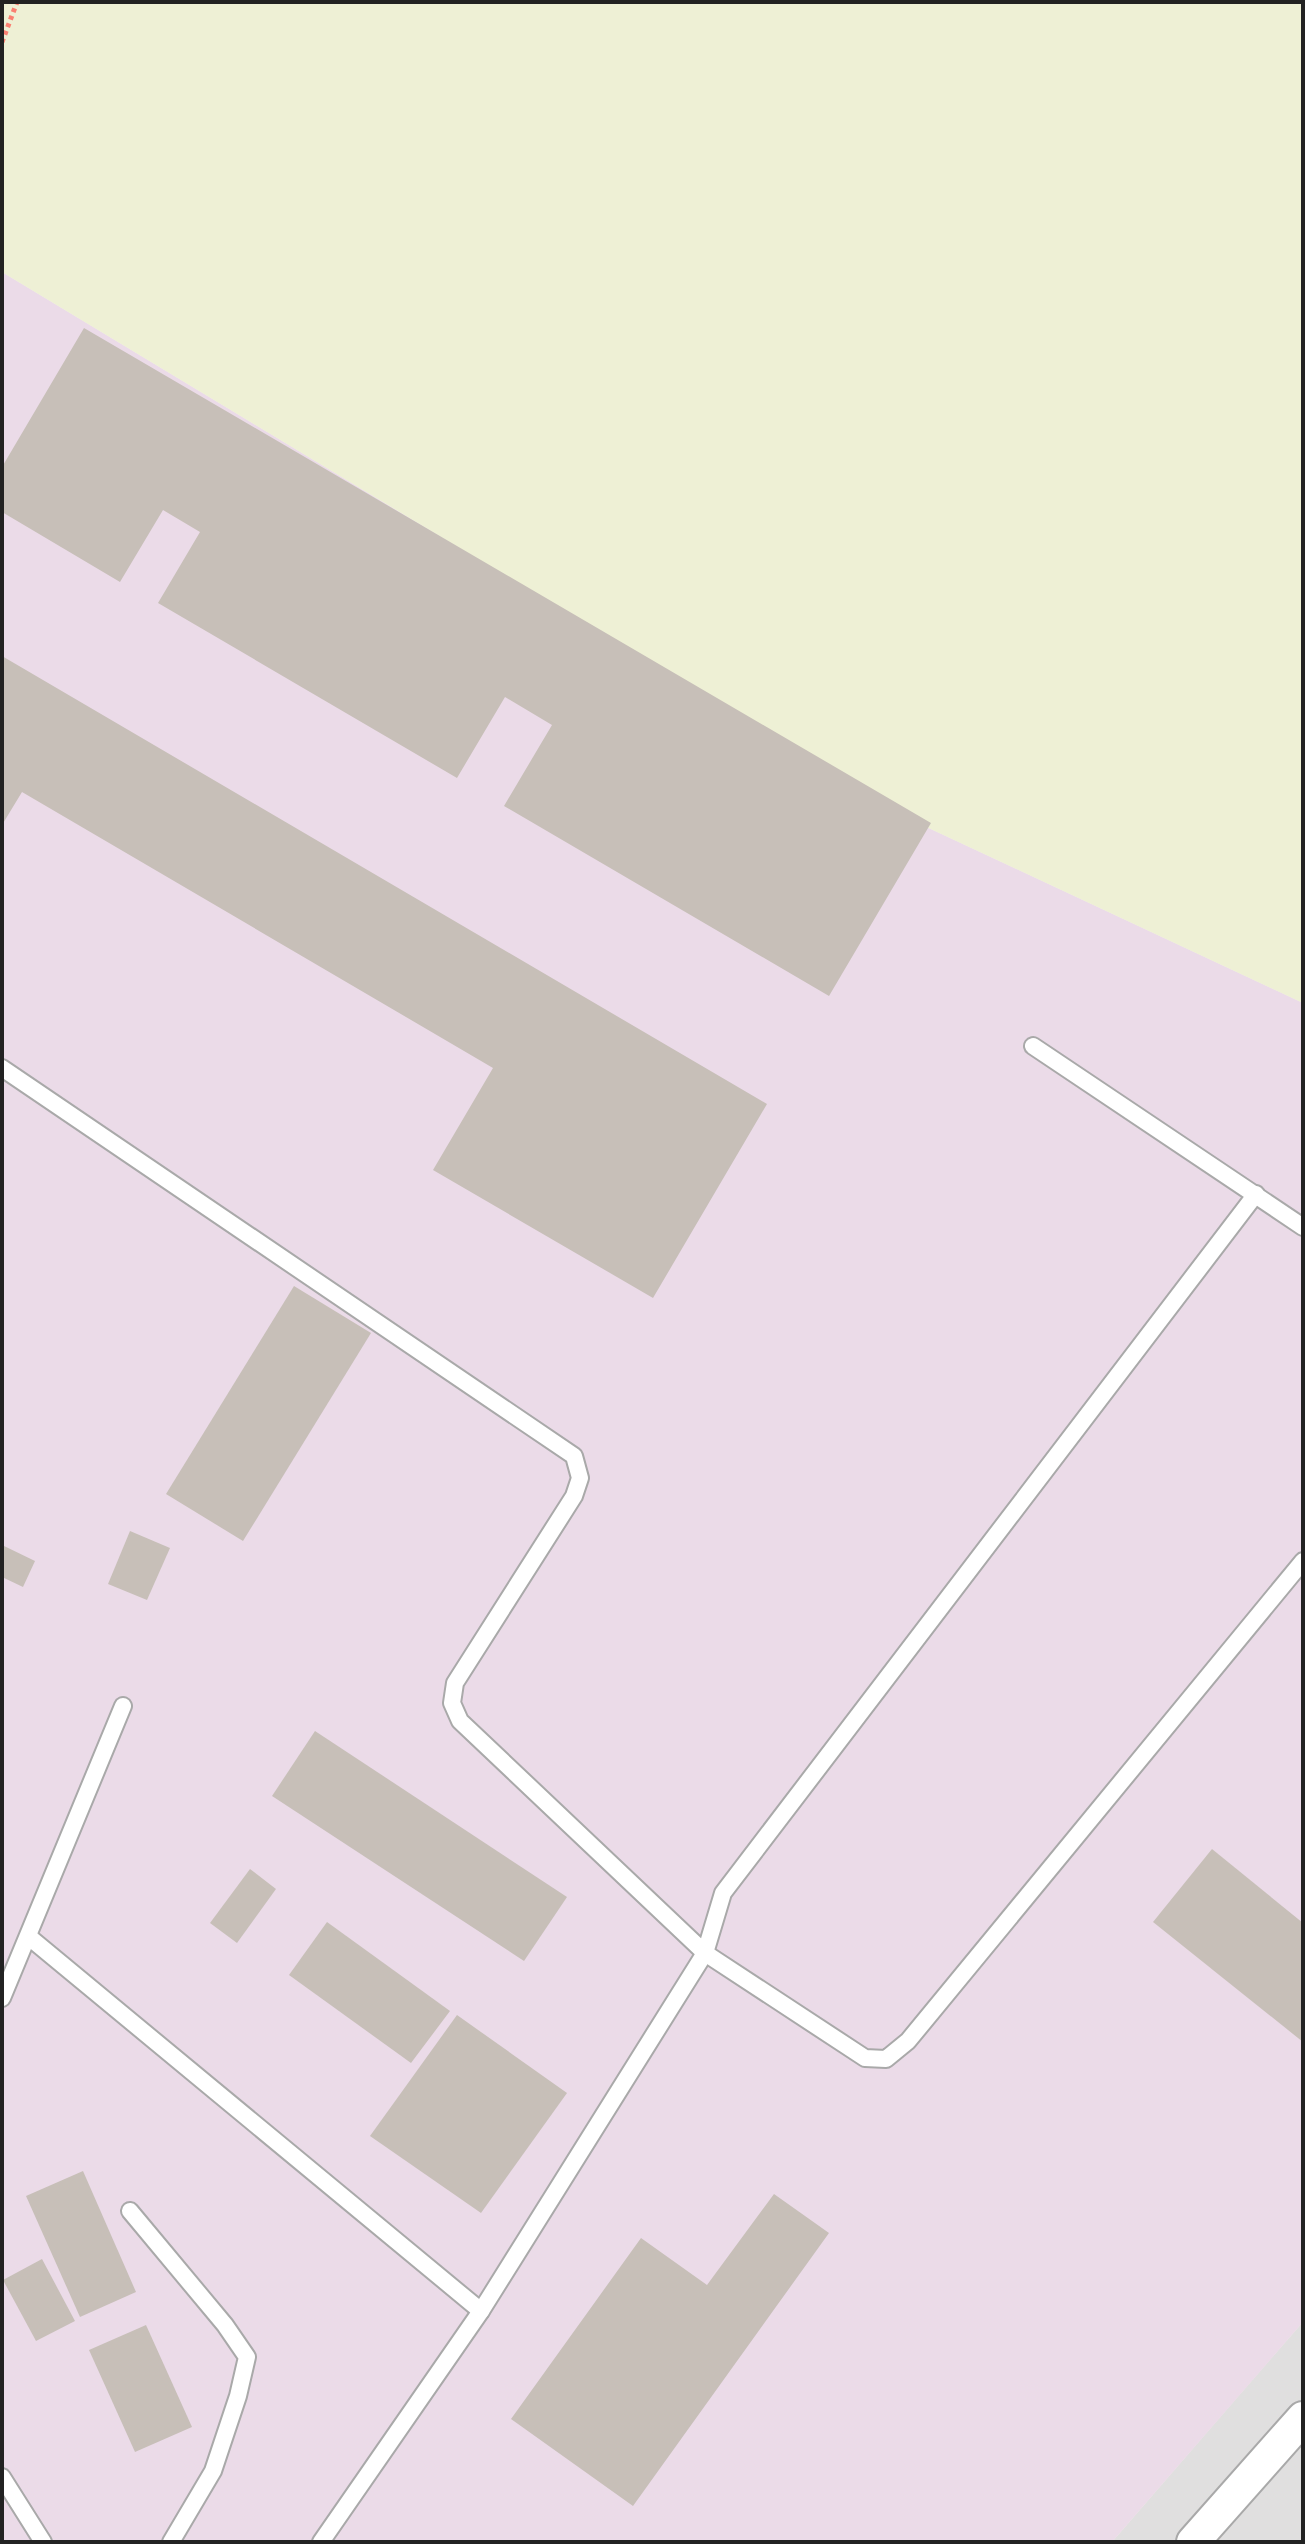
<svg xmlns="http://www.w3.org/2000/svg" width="1305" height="2544" font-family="'Golos Text',sans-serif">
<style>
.residential{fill:#e0dfdf}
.industrial{fill:#ebdbe8}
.farmland{fill:#eef0d5}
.building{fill:#c7bfb8}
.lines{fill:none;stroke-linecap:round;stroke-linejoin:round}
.lane-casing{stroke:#a9a9a9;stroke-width:20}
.street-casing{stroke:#a9a9a9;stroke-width:36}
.path{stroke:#fa8072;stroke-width:5;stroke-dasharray:4 4;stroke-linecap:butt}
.lane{stroke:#fff;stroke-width:16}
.street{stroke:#fff;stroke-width:32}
</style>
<rect width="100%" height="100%" fill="#f2efe9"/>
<path class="residential" d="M1303,2322v220h-191l136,-157z"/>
<path class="industrial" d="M2,272l903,545 398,186v1319l-191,220h-1110z"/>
<path class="farmland" d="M2,2h1301v1001l-398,-186 -903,-545z"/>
<g class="building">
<path d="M84,328l847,495 -102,173 -325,-190 48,-81 -47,-28 -48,81 -299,-175 42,-71 -37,-22 -43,72 -118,-70v-45z"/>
<path d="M2,656l765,448 -114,194 -220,-128 60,-102 -471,-276 -20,33z"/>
<path d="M294,1286l77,47 -128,208 -77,-47z"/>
<path d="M130,1531l40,17 -23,52 -39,-16z"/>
<path d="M2,1545l33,16 -12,26 -21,-10z"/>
<path d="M315,1731l252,166 -43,64 -252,-165z"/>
<path d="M1212,1849l91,74v119l-150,-120z"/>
<path d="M250,1869l26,20 -39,54 -27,-20z"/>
<path d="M327,1922l123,89 -39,52 -122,-88z"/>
<path d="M457,2015l110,78 -86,120 -111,-77z"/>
<path d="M83,2171l53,121 -56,25 -54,-121z"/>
<path d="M774,2194l55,39 -196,273 -122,-87 130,-181 66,47z"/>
<path d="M42,2259l33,62 -39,20 -33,-61z"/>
<path d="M146,2325l46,102 -57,25 -46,-102z"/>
</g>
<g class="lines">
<defs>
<g id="lane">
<path d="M1033,1046l270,181"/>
<path d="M2,1068l572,388 6,22 -6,18 -119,187 -3,20 8,18 245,232 160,105 21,1 22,-18 395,-480"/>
<path d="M29,1937l452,374"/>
<path d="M2,1998l121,-292"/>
<path d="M130,2211l95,114 22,32 -9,39 -25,75 -42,71"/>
<path d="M2,2477l41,65"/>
<path d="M321,2542l160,-231 224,-358 18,-60 533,-699"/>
</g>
<path id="street" d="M1193,2542l110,-124"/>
</defs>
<use href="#lane" class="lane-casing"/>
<use href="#street" class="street-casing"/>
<path class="path" d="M2,42l15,-40"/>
<use href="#lane" class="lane"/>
<use href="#street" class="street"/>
</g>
<rect width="1305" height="2544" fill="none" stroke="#222222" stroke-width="8"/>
</svg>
